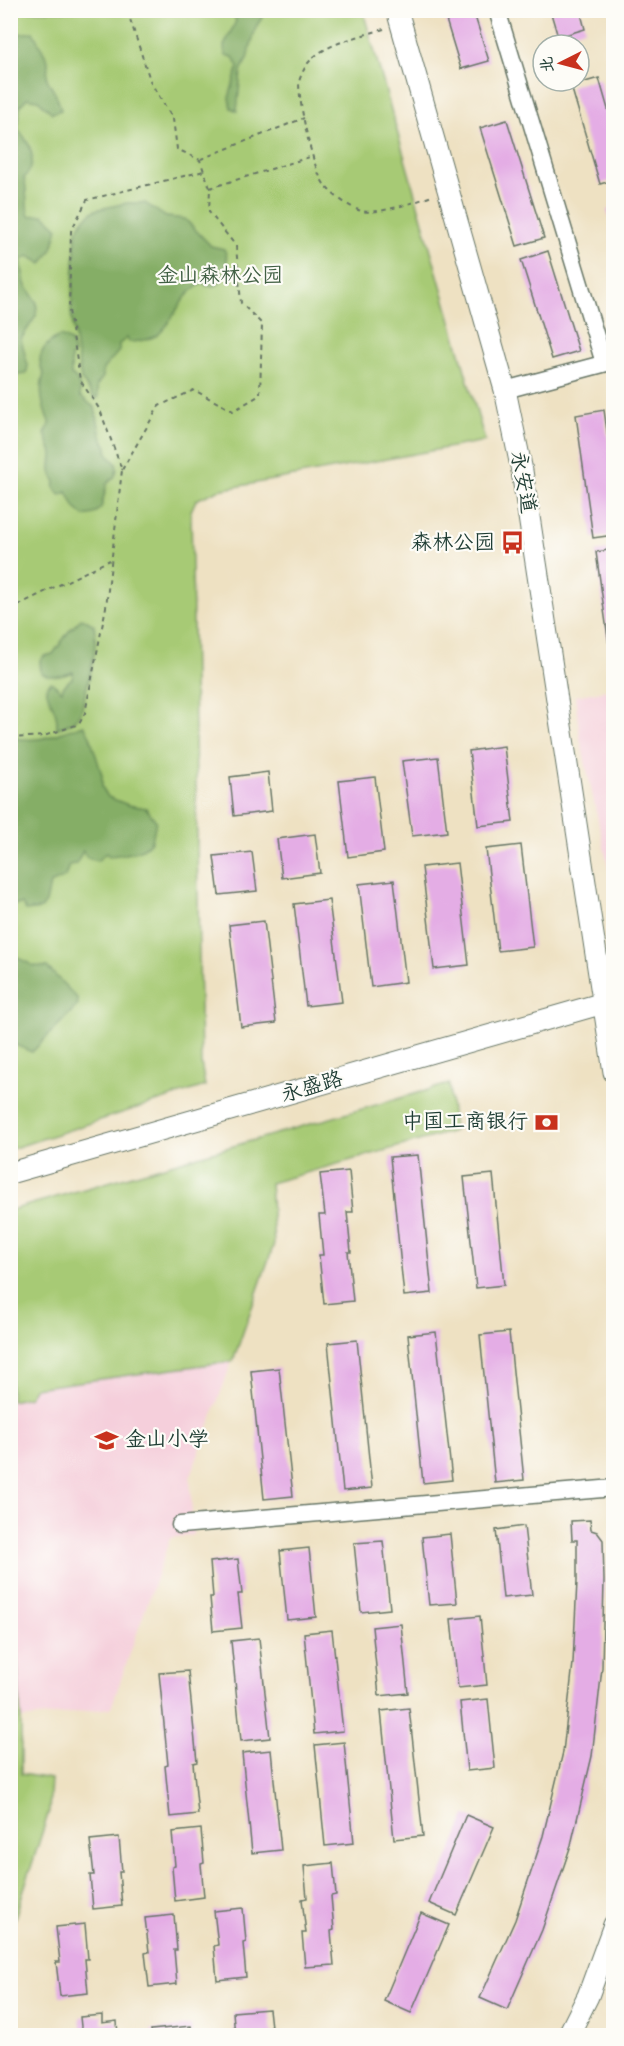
<svg xmlns="http://www.w3.org/2000/svg" width="624" height="2046" font-family="Mynerve,'LXGW WenKai TC',sans-serif">
<style>
.built{fill:#f5cfdb}
.green{fill:#a7ca74;stroke:#638454;stroke-width:1.5}
.forest{fill:#85ae66;stroke:#52764d;stroke-width:1.5}
.building{fill:#e4ade5}
.lines{fill:none;stroke-linecap:round;stroke-linejoin:round}
.minor-casing{stroke:#677666;stroke-width:19}
.major-casing{stroke:#677666;stroke-width:23}
.path{stroke:#677666;stroke-width:2;stroke-dasharray:4.5 4.5;stroke-linecap:butt}
.minor{stroke:#fff;stroke-width:16}
.major{stroke:#fff;stroke-width:21}
.labels{text-anchor:middle;dominant-baseline:central;stroke-width:4.5;stroke-linejoin:round;paint-order:stroke}
.park-label{font-size:21px;fill:#416044;stroke:#fdfcf7}
.street-label{font-size:21px;fill:#1f3d34;stroke:#fdfcf7}
.poi-label{font-size:21px;fill:#1f3d34;stroke:#fdfcf7;text-anchor:end}
</style>
<rect width="100%" height="100%" fill="#fdfcf7"/>
<filter id="ink" filterUnits="userSpaceOnUse"><feTurbulence type="fractalNoise" baseFrequency=".0167" numOctaves="2"/><feDisplacementMap in="SourceGraphic" scale="12" xChannelSelector="R" yChannelSelector="G"/><feConvolveMatrix kernelMatrix="1 2 1 2 8 2 1 2 1" color-interpolation-filters="sRGB"/></filter>
<filter id="wash" filterUnits="userSpaceOnUse"><feTurbulence type="fractalNoise" baseFrequency=".008" numOctaves="4" result="noise"/><feDisplacementMap in="SourceGraphic" scale="24" xChannelSelector="R" yChannelSelector="G"/><feGaussianBlur stdDeviation="1.35" result="paint"/><feColorMatrix in="noise" values="0 0 0 0 0 0 0 0 0 0 0 0 0 0 0 0 0 1.4 0 .05"/><feComposite in="paint" operator="in"/></filter>
<g filter="url(#wash)">
<rect width="100%" height="100%" fill="#eee1c2"/>
<g class="built">
<path d="M613,689h1l-1,200 -33,-151 -5,-42z"/>
<path d="M274,1244l-84,234 3,57 -23,3 -59,170 -90,11 -10,-172 -1,-146 19,-4 5,-9z"/>
</g>
<g class="green">
<path d="M10,11h353l122,430 -267,49 -22,10 -5,11 10,552 4,23 -194,63z"/>
<path d="M449,1084l5,47 -184,52 4,61 -41,117 -199,27 -5,9 -18,4v-191z"/>
<path d="M10,1547l11,172v55l30,5 -2,32 -38,119z"/>
</g>
<g class="forest">
<path d="M232,11h34l-10,16 -9,32 -6,12 -4,40 -6,-3 -2,-10 9,-31 -5,-10 -8,-2 -1,-9 12,-25z"/>
<path d="M33,32l15,29 -1,18 9,16 5,15 -9,3 -14,-13 -11,-2 -7,8 -2,23c12,14 22,32 6,49 4,13 1,25 5,38l15,-1 14,13 -6,21 -10,15 -13,-8 -8,4 4,24 12,19 -1,13 -15,23 7,27 -2,8 -8,1 -8,-1v-339z"/>
<path d="M127,203h18l21,14 19,2 26,27 13,3c5,9 4,31 -7,36 -3,1 -7,1 -10,1l-4,-3c-24,13 -26,33 -43,50 -6,6 -23,9 -31,9l-2,-4 -8,6v7l-16,18v8l-6,8 1,13 -3,1 -14,-20 -10,-66 5,-80 7,-13 12,-10z"/>
<path d="M60,336l11,5 3,12 -3,4v18c9,5 9,12 9,21l15,12 6,28 6,11 1,8 8,8 1,6 -2,7 -8,8 -6,24 -7,6 -10,2 -9,-8 -8,-16 -6,3c-7,-4 -7,-8 -6,-15 -7,-8 -3,-16 -3,-26 -1,-6 -5,-14 -7,-20l5,-10c-7,-16 -12,-33 -6,-50 -10,-17 0,-30 16,-38z"/>
<path d="M82,618l12,7c5,29 -8,59 -13,88 -6,9 -13,13 -24,15 1,-21 -8,-23 -11,-41l5,-5 11,9 1,-4 10,-10v-5c-11,4 -20,7 -32,1l-1,-12 4,-5 9,-2 16,-23z"/>
<path d="M84,725l6,11 12,39v12l6,10 20,8 18,3 10,13c-2,6 -2,15 -5,20 -8,13 -28,13 -42,15l-3,-3 -9,8 -11,-4 -3,-6 -7,13 -7,1 -4,12 -15,7 -4,19 -5,6 -15,2 -4,-7 -11,1v-168c30,8 45,-4 73,-12z"/>
<path d="M11,954l23,12 13,1 30,31 1,7 -46,47 -21,-9z"/>
</g>
<g id="blocks">
<g class="building">
<path d="M443,10h30l16,51 -28,8z"/>
<path d="M550,10h30l5,19 -27,8z"/>
<path d="M599,78l15,52v50l-14,4 -29,-98z"/>
<path d="M507,120l37,118 -27,8 -37,-118z"/>
<path d="M614,208v22h-1l-6,-20z"/>
<path d="M548,251l31,100 -27,8 -31,-99z"/>
<path d="M604,410l10,70v55l-21,3 -17,-123z"/>
<path d="M614,549v118h-2l-16,-115z"/>
<path d="M504,746l9,76 -35,4 -9,-75z"/>
<path d="M438,757l9,75 -35,4 -10,-75z"/>
<path d="M268,772l4,39 -38,5 -4,-39z"/>
<path d="M375,777l9,75 -36,5 -9,-76z"/>
<path d="M315,834l5,39 -38,5 -5,-39z"/>
<path d="M521,845l12,102 -35,4 -12,-102z"/>
<path d="M252,852l5,39 -38,4 -5,-39z"/>
<path d="M457,863l12,102 -35,4 -12,-102z"/>
<path d="M394,880l12,102 -35,5 -12,-103z"/>
<path d="M329,900l13,102 -36,4 -12,-102z"/>
<path d="M264,921l12,102 -35,4 -12,-102z"/>
<path d="M418,1155l14,138 -28,3 -14,-139z"/>
<path d="M349,1171l4,41h-6l4,40h-3l5,49 -29,3 -5,-49h4l-4,-40h6l-5,-41z"/>
<path d="M493,1174l11,111 -28,3 -12,-111z"/>
<path d="M436,1332l16,148 -29,3 -15,-148z"/>
<path d="M509,1332l15,148 -29,3 -15,-148z"/>
<path d="M357,1340l15,148 -29,3 -15,-148z"/>
<path d="M279,1368l14,128 -29,3 -13,-128z"/>
<path d="M590,1520l1,10 6,2 6,8 1,40 -2,88 -10,88 -21,89 -29,85 -35,80 -27,-12 35,-78 28,-84 20,-84 10,-89 4,-82v-41h-5l-1,-19z"/>
<path d="M524,1526l8,69 -29,3 -7,-68z"/>
<path d="M450,1534l7,69 -28,2 -7,-68z"/>
<path d="M383,1541l7,68 -29,3 -7,-69z"/>
<path d="M309,1548l7,69 -29,3 -7,-69z"/>
<path d="M238,1559l4,35h-4l4,34 -29,3 -3,-34h3l-3,-35z"/>
<path d="M480,1616l7,69 -29,3 -7,-69z"/>
<path d="M401,1624l7,69 -29,3 -7,-69z"/>
<path d="M332,1630l11,101 -29,3 -10,-101z"/>
<path d="M259,1638l11,100 -29,3 -10,-100z"/>
<path d="M188,1671l9,91 -4,1 5,51 -28,3 -5,-51 3,-1 -9,-92z"/>
<path d="M488,1699l7,69 -28,3 -7,-69z"/>
<path d="M409,1708l14,128 -29,3 -13,-128z"/>
<path d="M344,1742l10,101 -29,3 -10,-101z"/>
<path d="M271,1750l10,100 -29,3 -10,-100z"/>
<path d="M466,1815l28,12 -38,88 -27,-12z"/>
<path d="M201,1829l3,34 -3,1 3,33 -29,4 -3,-34 3,-1 -3,-34z"/>
<path d="M119,1837l3,35h-3l3,34 -29,3 -3,-34h4l-4,-35z"/>
<path d="M333,1863l3,32 -5,1 3,34 -3,1 3,34 -29,2 -3,-34h4l-4,-34 5,-1 -3,-32z"/>
<path d="M243,1908l3,34 -3,1 3,34 -29,3 -3,-34 4,-1 -4,-34z"/>
<path d="M421,1913l28,12 -38,88 -27,-12z"/>
<path d="M174,1915l3,35h-3l3,34 -28,3 -4,-34 4,-1 -4,-34z"/>
<path d="M85,1924l3,35h-3l3,34 -28,3 -4,-34h4l-4,-35z"/>
<path d="M269,2009l3,27h-37l-2,-24z"/>
<path d="M102,2015v8l15,-2 1,15h-36l-2,-19z"/>
<path d="M191,2026l1,10h-40l-1,-6z"/>
</g>
</g>
</g>
<g filter="url(#ink)">
<use href="#blocks" fill-opacity="0" stroke="#677666" stroke-width="1.5"/>
<g class="lines">
<defs>
<g id="minor">
<path d="M497,10l107,353"/>
<path d="M505,390l109,-29"/>
<path d="M180,1525l434,-37"/>
</g>
<g id="major">
<path d="M397,10l108,380 17,81 92,601"/>
<path d="M10,1173l604,-173"/>
<path d="M568,2036l20,-40 26,-71"/>
</g>
</defs>
<use href="#minor" class="minor-casing"/>
<use href="#major" class="major-casing"/>
<g class="path">
<path d="M384,29c-22,7 -61,15 -75,33 -4,4 -9,15 -10,20 0,22 13,85 25,102 8,11 25,23 37,27 17,4 54,-9 71,-15"/>
<path d="M201,159l103,-41"/>
<path d="M210,188l103,-32"/>
<path d="M122,470l37,-64 35,-16 39,21 27,-16 2,-71 -21,-21 -5,-57 -27,-34 1,-24 -10,-28 -23,-11 -4,-30 -22,-36 -24,-73"/>
<path d="M10,609l100,-49"/>
<path d="M10,738l34,-2 35,-12 6,-11 21,-106 16,-137 -22,-60 -20,-30 -11,-70 2,-79 16,-31 117,-29"/>
</g>
<use href="#minor" class="minor"/>
<use href="#major" class="major"/>
</g>
</g>
<defs>
<symbol id="bus-bare" viewBox="-9 -9 18 18"><path d="M-5-6H5V4H4V6H2V4H-2V6H-4V4H-5ZM-3.5-4V0h7V-4ZM-3.5 1.2v1.5H-2V1.2ZM2 1.2v1.5H3.5V1.2Z" fill="#c8321e" stroke="#fdfcf7" stroke-width="2.5" paint-order="stroke"/></symbol>
<symbol id="bank-bare" viewBox="-9 -9 18 18"><path d="M-6-4H6V4H-6ZM0-2.3a2.3 2.3 0 1 0 0 4.6a2.3 2.3 0 1 0 0-4.6Z" fill="#c8321e" stroke="#fdfcf7" stroke-width="2.5" paint-order="stroke"/></symbol>
<symbol id="school-bare" viewBox="-9 -9 18 18"><path d="M0-5L7-2L0 1L-7-2ZM-4 1L0 2.5L4 1V4Q0 6-4 4Z" fill="#c8321e" stroke="#fdfcf7" stroke-width="2.5" paint-order="stroke"/></symbol>
</defs>
<g fill-rule="evenodd">
<use href="#bus-bare" x="496" y="526" width="33" height="33"/>
<use href="#bank-bare" x="530" y="1106" width="33" height="33"/>
<use href="#school-bare" x="90" y="1424" width="33" height="33"/>
</g>
<g class="labels">
<g class="park-label">
<text x="220" y="276">金山森林公园</text>
</g>
<g class="street-label">
<text transform="translate(523 482) rotate(80)">永安道</text>
<text transform="translate(312 1087) rotate(-16)">永盛路</text>
</g>
<g class="poi-label">
<text x="495" y="543">森林公园</text>
<text x="528" y="1122">中国工商银行</text>
<text x="125" y="1440" text-anchor="start">金山小学</text>
</g>
</g>
<rect width="624" height="2046" fill="none" stroke="#fdfcf7" stroke-width="36"/>
<g transform="translate(561 63) rotate(264)"><circle r="28" fill="#fdfcf7" stroke="#a4b0a9" stroke-width="1.5"/>
<path d="M0-4.5L10 22L0 15L-10 22Z" fill="#c8321e"/>
<text y="-9" font-size="16" font-weight="bold" text-anchor="middle" fill="#1f3d34">北</text>
</g>
</svg>
